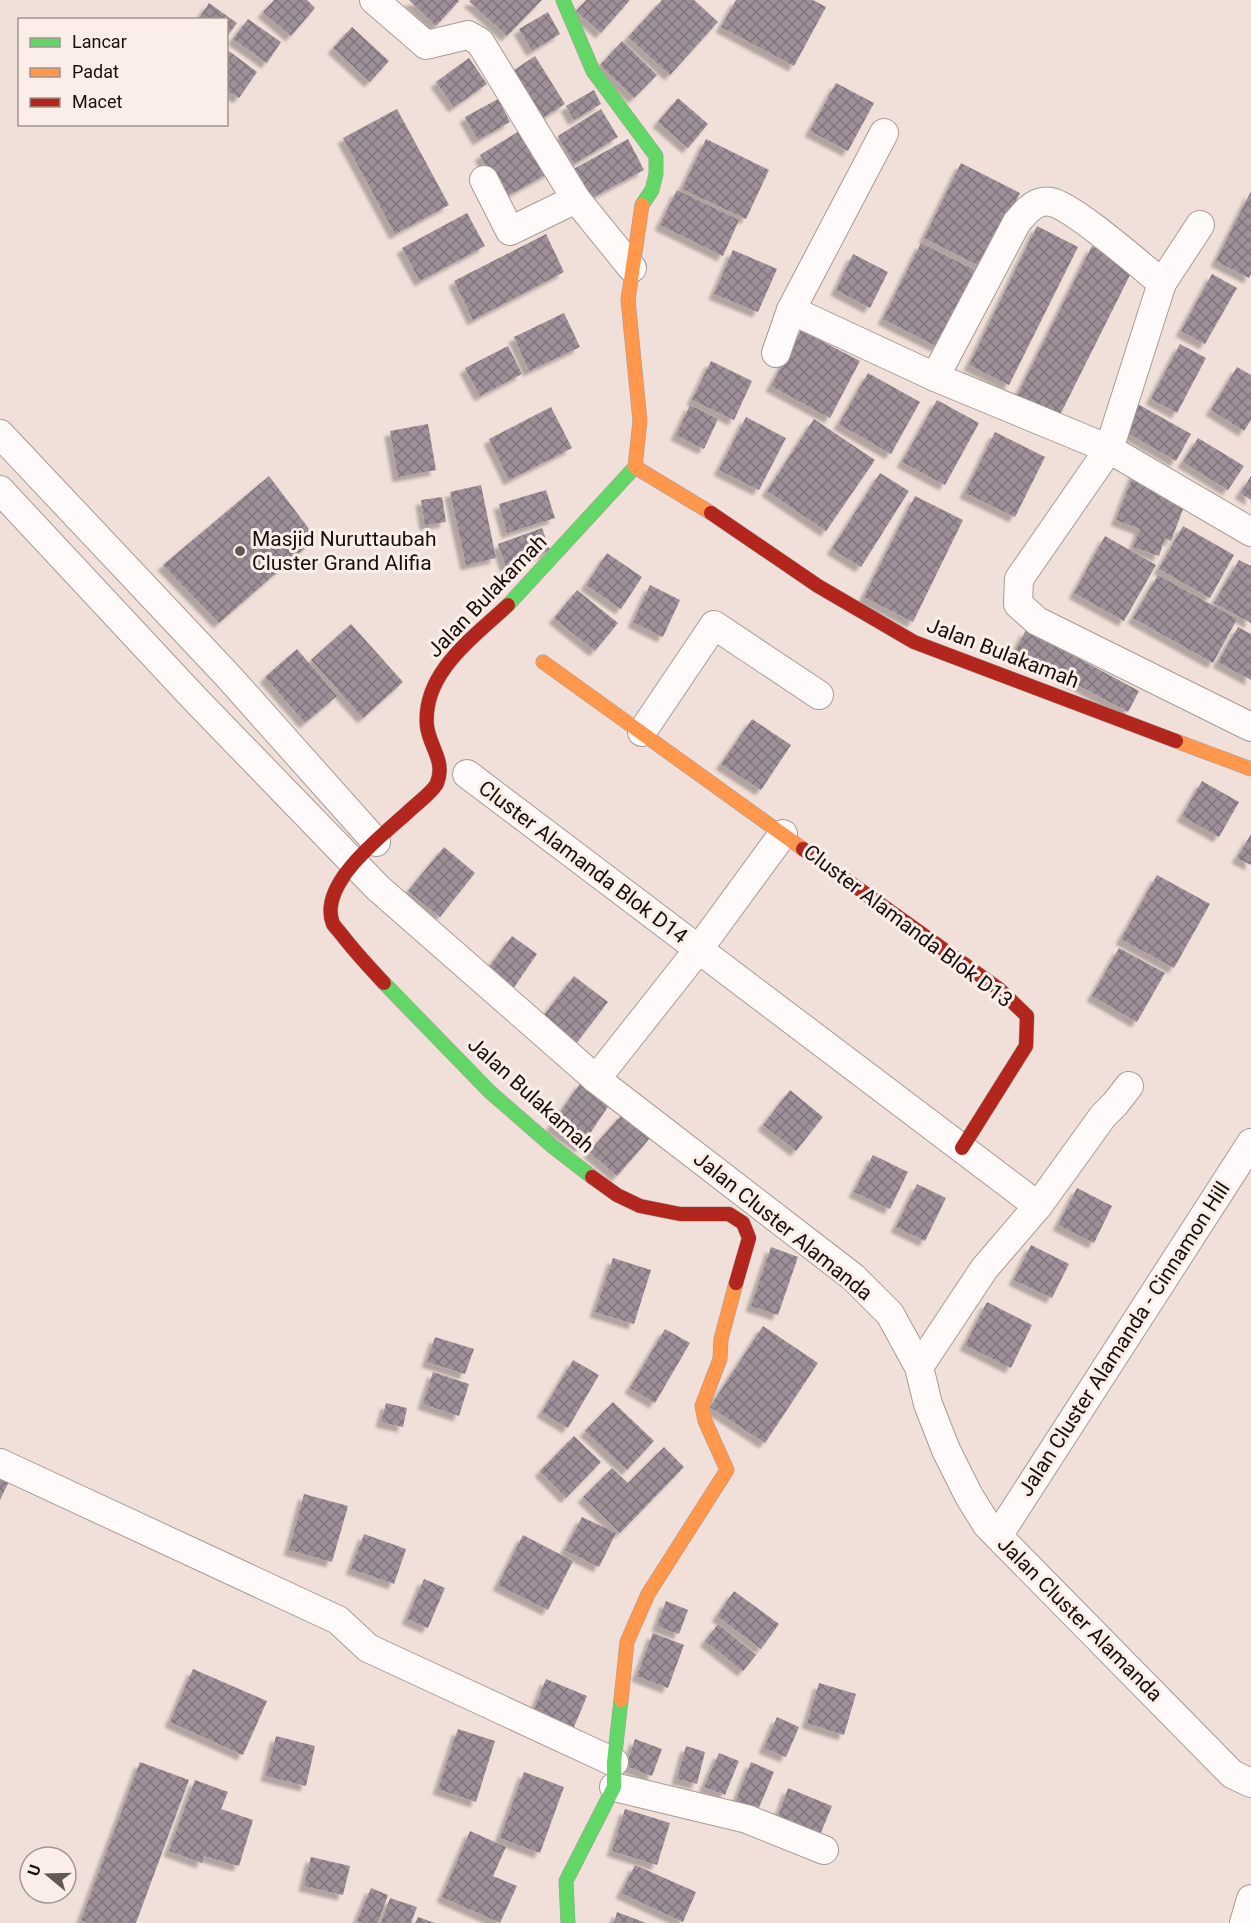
<svg xmlns="http://www.w3.org/2000/svg" width="1251" height="1923" font-family="Roboto,sans-serif">
<style>
.building{fill:url(#building-cross-hatch);filter:url(#shadow)}
.lines{fill:none;stroke-linecap:round;stroke-linejoin:round}
.street-casing{stroke:#a89b96;stroke-width:30}
.fast-casing{stroke:#a89b96;stroke-width:15}
.slow-casing{stroke:#a89b96;stroke-width:15}
.jam-casing{stroke:#a89b96;stroke-width:15}
.street{stroke:#fdfaf9;stroke-width:28}
.fast{stroke:#63d668;stroke-width:14}
.slow{stroke:#ff974d;stroke-width:14}
.jam{stroke:#b3261e;stroke-width:14}
.poi-dot{fill:#655853;stroke:#fbeee9;stroke-width:2}
.labels{text-anchor:middle;dominant-baseline:central;stroke-width:6;stroke-linejoin:round;paint-order:stroke}
.poi-label{font-size:21px;fill:#190f0b;stroke:#fbeee9;text-anchor:start}
.street-label{font-size:21px;fill:#190f0b;stroke:#fbeee9}
</style>
<defs>
<pattern id="building-cross-hatch" width="8" height="8" patternUnits="userSpaceOnUse" patternTransform="scale(1.5)"><rect width="8" height="8" fill="#9e9099"/><path d="M0 0l8 8M0 8l8-8" fill="none" stroke="#80747b"/></pattern>
<filter id="shadow"><feDropShadow dx="-5.5" dy="5.5" stdDeviation="1.5" flood-color="#0004"/></filter>
</defs>
<rect width="100%" height="100%" fill="#f1e0da"/>
<g class="building">
<path d="M274,0h33l8,8 -24,28 -28,-24z"/>
<path d="M409,0h49l1,1 -23,25z"/>
<path d="M471,0h71l-35,36 -38,-35z"/>
<path d="M586,0h44l-29,33 -25,-22z"/>
<path d="M662,0h32l24,22 -48,53 -42,-38z"/>
<path d="M736,0h77l13,7 -32,59 -73,-39z"/>
<path d="M209,3l28,20 -11,15v-18h-28z"/>
<path d="M548,12l12,22 -28,17 -13,-22z"/>
<path d="M248,19l33,23 -14,21 -34,-24z"/>
<path d="M352,27l37,34 -19,21 -37,-34z"/>
<path d="M622,41l35,34 -23,23 -34,-33z"/>
<path d="M229,51l28,21 -18,26 -13,-8v-36z"/>
<path d="M535,56l30,48 -24,15 -30,-47z"/>
<path d="M469,58l18,26 -33,23 -18,-25z"/>
<path d="M836,83l38,20 -26,48 -38,-20z"/>
<path d="M594,90l7,14 -27,16 -8,-14z"/>
<path d="M678,98l30,26 -20,24 -30,-26z"/>
<path d="M498,99l12,23 -32,18 -13,-23z"/>
<path d="M397,109l52,96 -54,29 -52,-96z"/>
<path d="M601,109l17,28 -44,27 -16,-28z"/>
<path d="M526,127l26,44 -48,27 -24,-43z"/>
<path d="M628,139l16,31 -58,31 -16,-30z"/>
<path d="M706,139l63,31 -23,49 -64,-30z"/>
<path d="M961,163l59,30 -37,75 -59,-30z"/>
<path d="M677,190l62,30 -16,36 -63,-31z"/>
<path d="M1251,191v83l-2,4 -33,-17z"/>
<path d="M467,213l18,33 -65,35 -18,-33z"/>
<path d="M1037,226l41,21 -69,138 -40,-20z"/>
<path d="M546,234l18,38 -91,48 -19,-39z"/>
<path d="M921,243l54,27 -37,77 -55,-28z"/>
<path d="M1092,246l42,21 -78,156 -42,-21z"/>
<path d="M733,250l44,19 -19,43 -44,-18z"/>
<path d="M853,254l35,18 -18,36 -34,-18z"/>
<path d="M1212,274l25,14 -32,56 -24,-13z"/>
<path d="M564,313l16,34 -51,24 -15,-34z"/>
<path d="M801,330l59,31 -30,57 -59,-32z"/>
<path d="M1180,344l26,14 -29,55 -26,-14z"/>
<path d="M508,346l14,28 -42,22 -15,-28z"/>
<path d="M711,361l41,20 -18,39 -42,-20z"/>
<path d="M1237,367l14,8v45l-7,11 -33,-21z"/>
<path d="M868,373l52,29 -29,52 -52,-30z"/>
<path d="M937,400l42,23 -34,62 -43,-23z"/>
<path d="M1136,403l55,31 -15,27 -55,-32z"/>
<path d="M690,405l28,14 -14,30 -28,-14z"/>
<path d="M551,407l21,41 -63,32 -20,-41z"/>
<path d="M746,417l40,21 -27,52 -40,-20z"/>
<path d="M814,419l61,41 -49,71 -59,-40z"/>
<path d="M428,424l8,46 -38,7 -8,-46z"/>
<path d="M995,432l50,25 -30,60 -50,-24z"/>
<path d="M1198,438l46,28 -16,24 -45,-28z"/>
<path d="M1135,471l53,25 -17,45 -6,-3 -6,18 -26,-9 7,-18 -24,-9z"/>
<path d="M880,473l29,18 -48,76 -29,-18z"/>
<path d="M269,476l47,62 -97,85 -56,-58z"/>
<path d="M1251,476v24l-11,-7z"/>
<path d="M481,485l15,73 -30,7 -16,-73z"/>
<path d="M546,490l9,28 -48,15 -8,-29z"/>
<path d="M915,496l48,24 -50,102 -49,-25z"/>
<path d="M442,497l4,25 -21,3 -4,-25z"/>
<path d="M1183,526l51,29 -24,43 -51,-29z"/>
<path d="M542,528l8,23 -44,16 -8,-23z"/>
<path d="M1105,536l51,29 -32,56 -50,-28z"/>
<path d="M607,553l35,24 -21,32 -35,-24z"/>
<path d="M1239,560l12,6v57l-37,-20z"/>
<path d="M1158,575l79,44 -24,44 -80,-45z"/>
<path d="M650,585l30,15 -17,37 -30,-15z"/>
<path d="M577,590l41,33 -23,28 -41,-33z"/>
<path d="M351,624l52,58 -40,36 -52,-58z"/>
<path d="M1238,627l13,7v46l-33,-18z"/>
<path d="M1026,630l113,61 -11,21 -113,-61z"/>
<path d="M297,649l40,47 -32,27 -40,-46z"/>
<path d="M752,719l39,26 -30,45 -40,-26z"/>
<path d="M1202,781l37,21 -20,35 -37,-21z"/>
<path d="M1251,834v31l-14,-7z"/>
<path d="M444,847l31,26 -35,44 -32,-26z"/>
<path d="M1157,875l53,29 -36,64 -53,-29z"/>
<path d="M512,936l25,18 -27,39 -26,-19z"/>
<path d="M1119,948l46,25 -28,49 -45,-26z"/>
<path d="M574,976l34,26 -36,47 -34,-26z"/>
<path d="M581,1082l30,20 -30,45 -30,-21z"/>
<path d="M790,1090l33,27 -27,34 -33,-26z"/>
<path d="M623,1113l28,24 -34,39 -28,-24z"/>
<path d="M873,1155l35,17 -18,37 -36,-17z"/>
<path d="M917,1184l29,14 -21,43 -29,-14z"/>
<path d="M1077,1188l35,18 -18,37 -36,-18z"/>
<path d="M1031,1245l38,19 -17,34 -38,-18z"/>
<path d="M771,1247l27,10 -20,58 -27,-9z"/>
<path d="M613,1258l38,12 -17,54 -39,-12z"/>
<path d="M987,1302l45,23 -21,43 -46,-23z"/>
<path d="M763,1326l55,37 -53,80 -55,-36z"/>
<path d="M665,1329l25,14 -35,60 -25,-15z"/>
<path d="M435,1337l39,12 -9,25 -38,-12z"/>
<path d="M573,1360l26,15 -31,53 -26,-16z"/>
<path d="M433,1372l36,12 -10,32 -36,-12z"/>
<path d="M613,1402l41,39 -27,29 -42,-39z"/>
<path d="M386,1403l21,5 -4,19 -22,-5z"/>
<path d="M574,1436l27,26 -35,36 -26,-27z"/>
<path d="M664,1447l20,20 -64,66 -37,-36 29,-29 16,15z"/>
<path d="M0,1465l14,6 -14,29z"/>
<path d="M304,1494l44,12 -16,56 -43,-12z"/>
<path d="M582,1517l34,16 -17,34 -34,-17z"/>
<path d="M364,1534l42,15 -12,35 -43,-15z"/>
<path d="M523,1535l50,26 -25,49 -50,-25z"/>
<path d="M424,1579l21,9 -17,40 -21,-9z"/>
<path d="M734,1591l45,33 -18,25 -44,-33z"/>
<path d="M666,1601l22,9 -9,24 -22,-8z"/>
<path d="M718,1624l38,31 -13,16 -38,-30z"/>
<path d="M653,1633l31,12 -16,43 -31,-12z"/>
<path d="M193,1669l74,32 -24,54 -73,-33z"/>
<path d="M546,1679l41,17 -16,38 -40,-17z"/>
<path d="M819,1683l37,11 -12,41 -37,-12z"/>
<path d="M777,1717l22,10 -13,30 -22,-9z"/>
<path d="M458,1729l37,12 -19,61 -38,-13z"/>
<path d="M276,1736l39,10 -9,40 -40,-10z"/>
<path d="M635,1739l27,10 -10,27 -26,-10z"/>
<path d="M686,1746l19,6 -8,32 -20,-5z"/>
<path d="M719,1753l20,8 -14,34 -21,-8z"/>
<path d="M140,1762l49,18 -53,143h-48l-7,-3z"/>
<path d="M751,1762l23,10 -16,38 -22,-9z"/>
<path d="M524,1772l40,15 -24,66 -40,-15z"/>
<path d="M195,1780l33,12 -7,17 32,11 -14,46 -35,-10 -2,7 -33,-12z"/>
<path d="M788,1788l44,18 -12,29 -43,-16z"/>
<path d="M625,1809l45,14 -13,42 -45,-14z"/>
<path d="M470,1831l36,16 -13,29 24,10 -17,37 -58,-26z"/>
<path d="M311,1857l39,9 -7,29 -39,-9z"/>
<path d="M635,1865l61,27 -13,30 -62,-29z"/>
<path d="M371,1888l17,7 -10,28h-15l-6,-2z"/>
<path d="M390,1898l27,9 -6,16h-30z"/>
<path d="M617,1912l29,11h-32z"/>
<path d="M418,1917l17,6h-20z"/>
</g>
<g class="lines">
<defs>
<g id="street">
<path d="M374,0l52,45 42,-10 12,7 96,157 56,69"/>
<path d="M484,180l26,51 66,-32"/>
<path d="M1200,225l-38,58 -53,166 -90,130 -1,25 19,17 214,106"/>
<path d="M791,310l93,-177"/>
<path d="M776,353l15,-43 144,67 174,72 142,83"/>
<path d="M935,377l82,-155c9,-10 18,-23 34,-20 22,4 90,64 111,81"/>
<path d="M0,434l228,242 148,166"/>
<path d="M0,490l195,209 183,189 218,191 257,198 37,37 29,53 9,37 18,46 23,46 18,29 245,249 19,9"/>
<path d="M642,732l72,-107 105,70"/>
<path d="M467,774l571,432"/>
<path d="M596,1079l102,-129 85,-116"/>
<path d="M919,1367l65,-98 54,-63 65,-90 12,-12 14,-18"/>
<path d="M0,1463l338,157 30,28 246,114"/>
<path d="M998,1536l253,-393"/>
<path d="M614,1787l133,32 77,31"/>
<path d="M1244,1923l7,-24"/>
</g>
<g id="fast">
<path d="M563,0l30,71 63,85v18l-4,16 -10,15"/>
<path d="M508,605l127,-138"/>
<path d="M384,983l106,109 62,54 40,31"/>
<path d="M568,1923l-2,-42 48,-94v-25l7,-62"/>
</g>
<g id="slow">
<path d="M642,205l-14,95 12,121 -5,46 76,46"/>
<path d="M543,662l260,187"/>
<path d="M1176,741l75,28"/>
<path d="M621,1700l6,-58 21,-48 79,-124 -22,-49 -3,-15 18,-47 1,-20 15,-56"/>
</g>
<g id="jam">
<path d="M711,513l107,73 96,56 262,99"/>
<path d="M803,849l196,140 28,27 -1,30 -64,102"/>
<path d="M384,983c-15,-16 -29,-31 -42,-48 -3,-4 -7,-8 -9,-11 -16,-40 50,-89 75,-112 7,-7 26,-21 29,-29 9,-22 -8,-37 -10,-57 -5,-53 47,-89 81,-121"/>
<path d="M592,1177l25,18 23,11 40,8h49l14,9 6,15 -13,45"/>
</g>
</defs>
<use href="#street" class="street-casing"/>
<use href="#fast" class="fast-casing"/>
<use href="#slow" class="slow-casing"/>
<use href="#jam" class="jam-casing"/>
<use href="#street" class="street"/>
<use href="#fast" class="fast"/>
<use href="#slow" class="slow"/>
<use href="#jam" class="jam"/>
</g>
<circle class="poi-dot" cx="240" cy="551" r="6"/>
<g class="labels">
<g class="poi-label">
<text x="252" y="539">Masjid Nuruttaubah<tspan x="252" dy="24">Cluster Grand Alifia</tspan></text>
</g>
<g class="street-label">
<text transform="translate(487 596) rotate(-46)">Jalan Bulakamah</text>
<text transform="translate(1003 653) rotate(21)">Jalan Bulakamah</text>
<text transform="translate(583 862) rotate(37)">Cluster Alamanda Blok D14</text>
<text transform="translate(908 926) rotate(37)">Cluster Alamanda Blok D13</text>
<text transform="translate(531 1095) rotate(42)">Jalan Bulakamah</text>
<text transform="translate(783 1226) rotate(39)">Jalan Cluster Alamanda</text>
<text transform="translate(1124 1339) rotate(-57)">Jalan Cluster Alamanda - Cinnamon Hill</text>
<text transform="translate(1080 1619) rotate(45)">Jalan Cluster Alamanda</text>
</g>
</g>
<rect x="18" y="18" width="210" height="108" fill="#fbeee9" stroke="#a19590" stroke-width="1.5"/>
<rect x="30" y="38" width="30" height="9" fill="#63d668" stroke="#a19590" stroke-width="1.5"/>
<text x="72" y="48" font-size="18" fill="#190f0b">Lancar</text>
<rect x="30" y="68" width="30" height="9" fill="#ff974d" stroke="#a19590" stroke-width="1.5"/>
<text x="72" y="78" font-size="18" fill="#190f0b">Padat</text>
<rect x="30" y="98" width="30" height="9" fill="#b3261e" stroke="#a19590" stroke-width="1.5"/>
<text x="72" y="108" font-size="18" fill="#190f0b">Macet</text>
<g transform="translate(48 1875) rotate(289)"><circle r="28" fill="#fbeee9" stroke="#a19590" stroke-width="1.5"/>
<path d="M0-4.5L10 22L0 15L-10 22Z" fill="#655853"/>
<text y="-9" font-size="16" font-weight="bold" text-anchor="middle" fill="#190f0b">U</text>
</g>
</svg>
